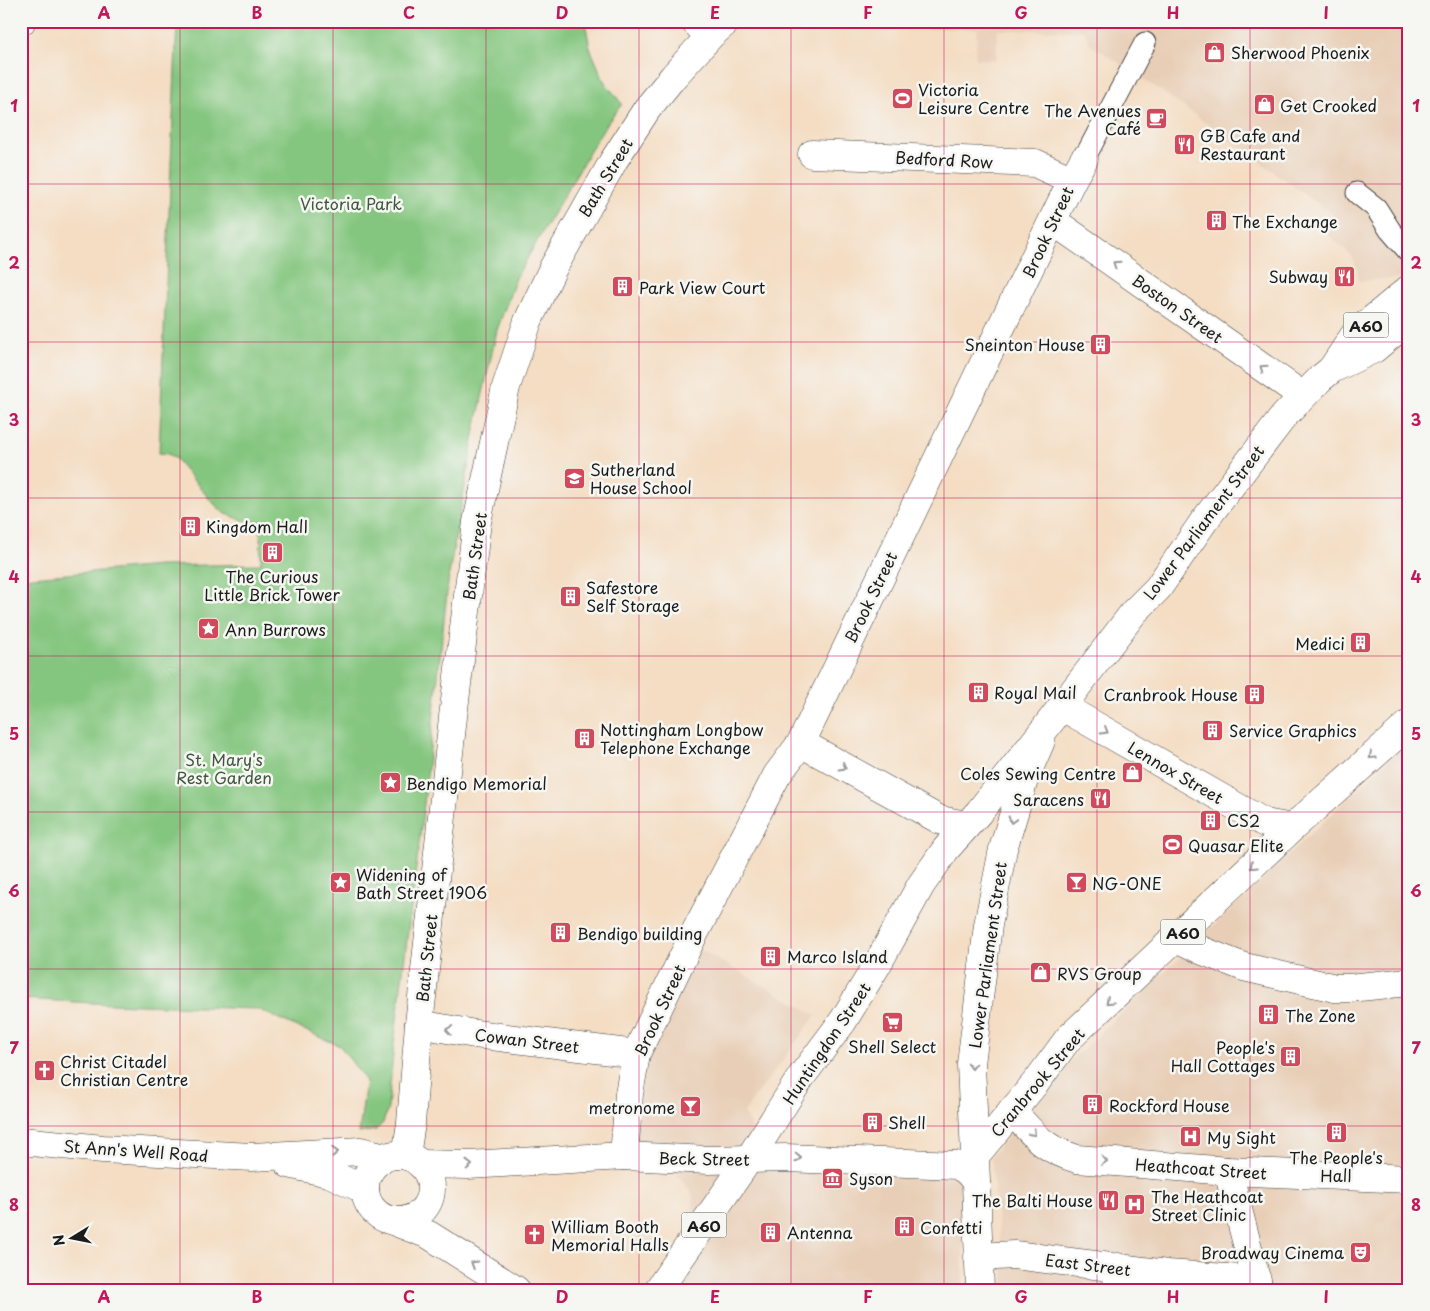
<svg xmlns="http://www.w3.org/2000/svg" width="1430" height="1311" font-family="'Playpen Sans',sans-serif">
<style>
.built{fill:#e8ceb6}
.green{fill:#84c67f;stroke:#50714e}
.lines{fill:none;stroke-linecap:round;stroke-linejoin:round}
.pedestrian-casing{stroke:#3c3935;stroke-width:23}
.minor-casing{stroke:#3c3935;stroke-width:29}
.tertiary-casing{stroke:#3c3935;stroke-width:29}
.trunk-casing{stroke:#3c3935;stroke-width:29}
.pedestrian{stroke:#fff;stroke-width:21}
.minor{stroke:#fff;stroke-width:28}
.tertiary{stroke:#fff;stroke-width:28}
.trunk{stroke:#fff;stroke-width:28}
.oneway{stroke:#999}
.grid{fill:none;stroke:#c2185b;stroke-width:1;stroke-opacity:0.55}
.labels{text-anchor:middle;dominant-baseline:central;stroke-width:5;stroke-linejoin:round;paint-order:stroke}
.shield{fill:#f6f6f2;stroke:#5d5d5c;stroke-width:1}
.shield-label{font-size:15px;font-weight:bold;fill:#1c1c1c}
.poi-label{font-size:16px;fill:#1c1c1c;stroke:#f6f6f2;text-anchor:start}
.street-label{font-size:16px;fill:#1c1c1c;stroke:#f6f6f2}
.park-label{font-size:16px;fill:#40583f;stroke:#f6f6f2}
.neatline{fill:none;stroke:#c2185b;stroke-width:2}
.grid-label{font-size:16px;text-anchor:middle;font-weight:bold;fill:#c2185b}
</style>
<rect width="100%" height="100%" fill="#f6f6f2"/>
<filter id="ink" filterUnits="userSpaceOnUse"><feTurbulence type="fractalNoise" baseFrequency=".02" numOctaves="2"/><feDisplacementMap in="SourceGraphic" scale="10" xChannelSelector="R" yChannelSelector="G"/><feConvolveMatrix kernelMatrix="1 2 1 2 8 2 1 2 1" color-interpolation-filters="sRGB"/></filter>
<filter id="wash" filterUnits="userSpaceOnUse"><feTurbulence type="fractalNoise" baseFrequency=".0096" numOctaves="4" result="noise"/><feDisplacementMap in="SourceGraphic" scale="20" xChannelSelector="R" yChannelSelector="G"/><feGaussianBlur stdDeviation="1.12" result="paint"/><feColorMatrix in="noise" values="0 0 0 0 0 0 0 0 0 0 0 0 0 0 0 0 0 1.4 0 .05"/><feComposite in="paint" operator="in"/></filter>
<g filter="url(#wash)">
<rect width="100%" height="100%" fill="#f4ddc3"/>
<g class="built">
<path d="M781,21h628v252l-6,5 -45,3v-12l-4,-9 -7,-9 -24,-20 11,-16 -167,-120 -78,-52 -4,-12 -87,-1 -2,30 -21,-1 2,-30 -203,-1z"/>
<path d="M1409,741v549h-404l-14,-133 65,-82z"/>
<path d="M699,949l117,66 -72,97 25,57 191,8 3,33v80h-291l25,-36 -5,-61 -37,-46 -19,-7 9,-89z"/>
</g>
<path class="green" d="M177,21h408l5,27 14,33 18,23 -19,25 -63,107 -24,42 -19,52 -22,99 -26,145 -25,230 -30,239 -6,65 -5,15 -7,7 -17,3 7,-52 -26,-35 -83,-37 -146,-5 -90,-5v-421l138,-12 102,-2 -1,-41 -18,-3 -18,-7 -12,-11 -37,-44 -7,-4 -9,-1z"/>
</g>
<g filter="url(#ink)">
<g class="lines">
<defs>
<g id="pedestrian">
<path d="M1084,159l61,-116"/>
<path d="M1357,193l19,15 14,22 19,22"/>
</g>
<g id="minor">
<path d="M694,21l16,15"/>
<path d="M21,22v-1"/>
<path d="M812,154l223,9 37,17"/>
<path d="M1053,221l250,175"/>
<path d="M1063,705l12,9 190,109 27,5"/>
<path d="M801,743l271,-563 12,-21"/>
<path d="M1177,938l26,13 41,16 91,21h14l60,-6"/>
<path d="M419,1024l56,10 161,20"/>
<path d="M1012,1111c24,26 30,37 65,48l151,12 181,8"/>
<path d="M975,1156l-4,-92 17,-139 15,-76 21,-69 17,-39"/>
<path d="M1228,1171l31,119"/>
<path d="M978,1257l36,-2 153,19 90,6"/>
<path d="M1117,1290l1,-23"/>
</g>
<g id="tertiary">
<path d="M21,1141l82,8 149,8 109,-6 25,6"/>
<circle cx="398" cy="1188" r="33"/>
<path d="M406,1156l5,-33 8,-99 34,-307 24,-195 29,-135 22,-66 25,-53 61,-108 33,-51 26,-32 37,-41 17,-15"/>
<path d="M624,1156l5,-62 7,-40 55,-114 86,-165 24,-32 139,77 26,5"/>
<path d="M289,1164l40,9 36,17"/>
<path d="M420,1164l48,1 156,-9 85,4 77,-2 170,7c11,5 17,10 21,22"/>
<path d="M390,1220l39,15 87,55"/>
</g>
<g id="trunk">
<path d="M1332,369l23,-35 54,-45"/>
<path d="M658,1290l91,-131 52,-82 42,-56 34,-56 44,-80 25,-36 33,-37 68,-86 87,-114 24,-24 46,-67 80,-105 37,-38 11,-9 42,-20 35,-29"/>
<path d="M980,1290l-5,-134 62,-75 31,-42 224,-211 117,-104"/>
</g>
</defs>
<use href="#pedestrian" class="pedestrian-casing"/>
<use href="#minor" class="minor-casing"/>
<use href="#tertiary" class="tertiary-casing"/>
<use href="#trunk" class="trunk-casing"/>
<use href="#pedestrian" class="pedestrian"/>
<use href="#minor" class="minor"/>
<use href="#tertiary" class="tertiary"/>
<use href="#trunk" class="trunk"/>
</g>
<defs><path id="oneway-chevron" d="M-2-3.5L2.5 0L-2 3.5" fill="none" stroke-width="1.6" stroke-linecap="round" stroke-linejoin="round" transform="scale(1.25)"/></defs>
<g class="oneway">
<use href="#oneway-chevron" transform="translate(1116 264) rotate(-145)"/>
<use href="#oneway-chevron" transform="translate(1263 368) rotate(-145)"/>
<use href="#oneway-chevron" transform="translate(1105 731) rotate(30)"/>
<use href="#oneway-chevron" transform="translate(1372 756) rotate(138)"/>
<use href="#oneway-chevron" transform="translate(843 767) rotate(30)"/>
<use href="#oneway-chevron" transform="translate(1012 820) rotate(107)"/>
<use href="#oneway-chevron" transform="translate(1253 866) rotate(136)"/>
<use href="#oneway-chevron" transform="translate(1109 1001) rotate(137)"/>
<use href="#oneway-chevron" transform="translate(449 1030) rotate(-170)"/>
<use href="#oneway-chevron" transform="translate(972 1066) rotate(90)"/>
<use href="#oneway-chevron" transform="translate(1033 1133) rotate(48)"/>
<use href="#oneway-chevron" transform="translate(335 1152) rotate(-3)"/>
<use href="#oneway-chevron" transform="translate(798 1158) rotate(2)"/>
<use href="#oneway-chevron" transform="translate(1104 1161) rotate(5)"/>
<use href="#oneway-chevron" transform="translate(469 1165) rotate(-1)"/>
<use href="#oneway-chevron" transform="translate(474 1264) rotate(-148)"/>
</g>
</g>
<path class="grid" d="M180,21v1269M333,21v1269M486,21v1269M639,21v1269M791,21v1269M944,21v1269M1097,21v1269M1250,21v1269M21,184h1388M21,342h1388M21,498h1388M21,656h1388M21,812h1388M21,969h1388M21,1126h1388"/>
<defs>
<symbol id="shop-square" viewBox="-11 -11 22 22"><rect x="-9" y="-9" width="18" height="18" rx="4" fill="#d1495b" stroke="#f6f6f2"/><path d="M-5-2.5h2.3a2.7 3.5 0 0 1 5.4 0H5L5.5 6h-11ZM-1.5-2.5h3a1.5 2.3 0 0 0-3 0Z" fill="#fff"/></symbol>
<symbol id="stadium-square" viewBox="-11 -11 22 22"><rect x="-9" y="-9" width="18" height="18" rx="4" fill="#d1495b" stroke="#f6f6f2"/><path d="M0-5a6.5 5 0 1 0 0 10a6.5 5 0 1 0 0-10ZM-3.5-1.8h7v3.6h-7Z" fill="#fff"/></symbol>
<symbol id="cafe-square" viewBox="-11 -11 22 22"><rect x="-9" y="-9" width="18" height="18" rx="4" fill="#d1495b" stroke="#f6f6f2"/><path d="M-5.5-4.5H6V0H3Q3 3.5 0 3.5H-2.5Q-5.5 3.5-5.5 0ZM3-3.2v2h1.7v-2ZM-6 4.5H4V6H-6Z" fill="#fff"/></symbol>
<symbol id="restaurant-square" viewBox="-11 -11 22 22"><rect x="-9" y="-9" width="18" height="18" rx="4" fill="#d1495b" stroke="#f6f6f2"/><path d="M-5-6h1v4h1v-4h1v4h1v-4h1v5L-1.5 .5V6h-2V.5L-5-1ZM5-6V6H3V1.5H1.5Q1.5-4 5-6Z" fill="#fff"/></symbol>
<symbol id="building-square" viewBox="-11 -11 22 22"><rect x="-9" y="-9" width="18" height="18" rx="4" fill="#d1495b" stroke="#f6f6f2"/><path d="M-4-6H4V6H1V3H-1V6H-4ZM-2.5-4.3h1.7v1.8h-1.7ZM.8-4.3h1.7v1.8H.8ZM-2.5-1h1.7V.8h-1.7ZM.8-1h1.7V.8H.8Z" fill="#fff"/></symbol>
<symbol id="school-square" viewBox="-11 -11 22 22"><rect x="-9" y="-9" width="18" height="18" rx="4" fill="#d1495b" stroke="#f6f6f2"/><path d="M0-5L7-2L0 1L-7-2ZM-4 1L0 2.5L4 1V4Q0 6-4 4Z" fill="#fff"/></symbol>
<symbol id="sight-square" viewBox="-11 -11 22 22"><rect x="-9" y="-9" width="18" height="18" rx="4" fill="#d1495b" stroke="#f6f6f2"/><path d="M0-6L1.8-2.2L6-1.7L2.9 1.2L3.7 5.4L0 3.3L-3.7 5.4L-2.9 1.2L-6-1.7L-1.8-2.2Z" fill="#fff"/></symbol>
<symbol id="bar-square" viewBox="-11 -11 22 22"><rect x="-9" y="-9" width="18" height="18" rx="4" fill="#d1495b" stroke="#f6f6f2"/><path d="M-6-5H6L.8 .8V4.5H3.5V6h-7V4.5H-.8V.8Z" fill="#fff"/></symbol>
<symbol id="supermarket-square" viewBox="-11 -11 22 22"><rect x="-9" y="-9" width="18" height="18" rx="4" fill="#d1495b" stroke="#f6f6f2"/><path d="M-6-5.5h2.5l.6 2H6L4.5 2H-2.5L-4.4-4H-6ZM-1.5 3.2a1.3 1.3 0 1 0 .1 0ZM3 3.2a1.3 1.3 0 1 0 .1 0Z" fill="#fff"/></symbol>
<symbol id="church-square" viewBox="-11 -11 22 22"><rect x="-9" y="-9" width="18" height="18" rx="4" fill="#d1495b" stroke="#f6f6f2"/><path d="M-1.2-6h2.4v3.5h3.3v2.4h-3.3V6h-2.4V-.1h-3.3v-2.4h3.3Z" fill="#fff"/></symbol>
<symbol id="hospital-square" viewBox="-11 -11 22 22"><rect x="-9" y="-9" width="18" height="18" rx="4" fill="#d1495b" stroke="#f6f6f2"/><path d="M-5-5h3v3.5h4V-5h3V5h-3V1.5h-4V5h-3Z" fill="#fff"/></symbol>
<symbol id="museum-square" viewBox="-11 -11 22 22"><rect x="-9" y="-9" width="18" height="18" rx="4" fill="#d1495b" stroke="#f6f6f2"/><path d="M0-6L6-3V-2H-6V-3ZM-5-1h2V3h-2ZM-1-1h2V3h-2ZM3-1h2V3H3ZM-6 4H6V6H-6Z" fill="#fff"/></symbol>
<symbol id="theatre-square" viewBox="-11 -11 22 22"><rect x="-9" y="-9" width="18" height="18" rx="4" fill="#d1495b" stroke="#f6f6f2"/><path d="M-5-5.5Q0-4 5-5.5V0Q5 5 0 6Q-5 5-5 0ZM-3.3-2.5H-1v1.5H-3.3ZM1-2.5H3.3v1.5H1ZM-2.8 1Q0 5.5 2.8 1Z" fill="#fff"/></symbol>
</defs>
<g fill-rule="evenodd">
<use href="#shop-square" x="1202" y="40" width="25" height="25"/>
<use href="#stadium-square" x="890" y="86" width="25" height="25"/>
<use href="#shop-square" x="1252" y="92" width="25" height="25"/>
<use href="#cafe-square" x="1144" y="106" width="25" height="25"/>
<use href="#restaurant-square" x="1172" y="132" width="25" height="25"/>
<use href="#building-square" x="1204" y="208" width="25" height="25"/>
<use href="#restaurant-square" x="1332" y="264" width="25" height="25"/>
<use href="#building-square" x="610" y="274" width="25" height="25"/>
<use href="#building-square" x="1088" y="332" width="25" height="25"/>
<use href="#school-square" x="562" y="466" width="25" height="25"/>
<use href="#building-square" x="178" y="514" width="25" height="25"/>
<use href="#building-square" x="260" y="540" width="25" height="25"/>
<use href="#building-square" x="558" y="584" width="25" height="25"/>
<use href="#sight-square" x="196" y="616" width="25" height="25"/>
<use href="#building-square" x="1348" y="630" width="25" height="25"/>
<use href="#building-square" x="966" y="680" width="25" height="25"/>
<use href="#building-square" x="1242" y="682" width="25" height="25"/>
<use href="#building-square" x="1200" y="718" width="25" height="25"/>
<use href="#building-square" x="572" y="726" width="25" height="25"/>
<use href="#shop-square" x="1120" y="760" width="25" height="25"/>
<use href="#sight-square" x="378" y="770" width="25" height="25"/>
<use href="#restaurant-square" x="1088" y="786" width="25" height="25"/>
<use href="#building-square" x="1198" y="808" width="25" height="25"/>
<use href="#stadium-square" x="1160" y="832" width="25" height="25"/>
<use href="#sight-square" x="328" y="870" width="25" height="25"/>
<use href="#bar-square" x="1064" y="870" width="25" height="25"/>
<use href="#building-square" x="548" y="920" width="25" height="25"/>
<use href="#building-square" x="758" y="944" width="25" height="25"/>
<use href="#shop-square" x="1028" y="960" width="25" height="25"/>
<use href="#building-square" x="1256" y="1002" width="25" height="25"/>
<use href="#supermarket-square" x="880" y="1010" width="25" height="25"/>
<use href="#building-square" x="1278" y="1044" width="25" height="25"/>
<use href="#church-square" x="32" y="1058" width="25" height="25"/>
<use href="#building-square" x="1080" y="1092" width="25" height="25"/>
<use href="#bar-square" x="678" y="1094" width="25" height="25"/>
<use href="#building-square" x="860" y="1110" width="25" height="25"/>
<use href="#building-square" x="1324" y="1120" width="25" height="25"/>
<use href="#hospital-square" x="1178" y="1124" width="25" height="25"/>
<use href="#museum-square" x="820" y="1166" width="25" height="25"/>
<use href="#restaurant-square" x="1096" y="1188" width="25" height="25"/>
<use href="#hospital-square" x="1122" y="1192" width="25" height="25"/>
<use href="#building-square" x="892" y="1214" width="25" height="25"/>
<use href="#building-square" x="758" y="1220" width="25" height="25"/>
<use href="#church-square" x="522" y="1222" width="25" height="25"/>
<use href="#theatre-square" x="1348" y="1240" width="25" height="25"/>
</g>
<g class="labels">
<g class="shield">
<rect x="1343.5" y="312.5" width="45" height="25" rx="4"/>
<rect x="1160.5" y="919.5" width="45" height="25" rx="4"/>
<rect x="681.5" y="1212.5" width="45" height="25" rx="4"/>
</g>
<g class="shield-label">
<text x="1366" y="325">A60</text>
<text x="1183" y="932">A60</text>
<text x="704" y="1225">A60</text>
</g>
<g class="poi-label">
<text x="1231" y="52">Sherwood Phoenix</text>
<text x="918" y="89">Victoria<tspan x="918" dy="18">Leisure Centre</tspan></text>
<text x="1280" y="105">Get Crooked</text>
<text x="1141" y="110" text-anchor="end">The Avenues<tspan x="1141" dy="18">Café</tspan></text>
<text x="1200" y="135">GB Cafe and<tspan x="1200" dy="18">Restaurant</tspan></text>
<text x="1232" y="221">The Exchange</text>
<text x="1328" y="276" text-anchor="end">Subway</text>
<text x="639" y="287">Park View Court</text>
<text x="1085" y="344" text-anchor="end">Sneinton House</text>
<text x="590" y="469">Sutherland<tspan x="590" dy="18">House School</tspan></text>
<text x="206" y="526">Kingdom Hall</text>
<text x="272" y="576" text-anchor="middle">The Curious<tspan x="272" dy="18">Little Brick Tower</tspan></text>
<text x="586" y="587">Safestore<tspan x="586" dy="18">Self Storage</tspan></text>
<text x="225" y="629">Ann Burrows</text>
<text x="1345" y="643" text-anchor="end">Medici</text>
<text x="994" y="692">Royal Mail</text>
<text x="1238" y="694" text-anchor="end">Cranbrook House</text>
<text x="600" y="729">Nottingham Longbow<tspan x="600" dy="18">Telephone Exchange</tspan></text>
<text x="1229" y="730">Service Graphics</text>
<text x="1116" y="773" text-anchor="end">Coles Sewing Centre</text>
<text x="406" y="783">Bendigo Memorial</text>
<text x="1084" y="799" text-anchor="end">Saracens</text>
<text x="1227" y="820">CS2</text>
<text x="1188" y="845">Quasar Elite</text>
<text x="356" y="874">Widening of<tspan x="356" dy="18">Bath Street 1906</tspan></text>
<text x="1092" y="883">NG-ONE</text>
<text x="577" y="933">Bendigo building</text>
<text x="787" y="956">Marco Island</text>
<text x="1057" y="973">RVS Group</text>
<text x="1285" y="1015">The Zone</text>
<text x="892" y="1046" text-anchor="middle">Shell Select</text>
<text x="1275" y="1047" text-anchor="end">People's<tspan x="1275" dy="18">Hall Cottages</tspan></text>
<text x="60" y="1061">Christ Citadel<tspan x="60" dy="18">Christian Centre</tspan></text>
<text x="1109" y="1105">Rockford House</text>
<text x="675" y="1107" text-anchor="end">metronome</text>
<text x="888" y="1122">Shell</text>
<text x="1207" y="1137">My Sight</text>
<text x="1336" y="1157" text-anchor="middle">The People's<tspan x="1336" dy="18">Hall</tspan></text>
<text x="849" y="1178">Syson</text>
<text x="1151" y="1196">The Heathcoat<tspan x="1151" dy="18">Street Clinic</tspan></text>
<text x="1093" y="1200" text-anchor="end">The Balti House</text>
<text x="551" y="1226">William Booth<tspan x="551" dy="18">Memorial Halls</tspan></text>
<text x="920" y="1227">Confetti</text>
<text x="787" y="1232">Antenna</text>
<text x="1344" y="1252" text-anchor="end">Broadway Cinema</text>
</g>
<g class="street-label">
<text transform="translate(944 159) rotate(3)">Bedford Row</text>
<text transform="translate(605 177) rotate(-59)">Bath Street</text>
<text transform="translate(1047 232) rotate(-65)">Brook Street</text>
<text transform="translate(1178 308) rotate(35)">Boston Street</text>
<text transform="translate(1203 522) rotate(-53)">Lower Parliament Street</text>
<text transform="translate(474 556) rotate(-82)">Bath Street</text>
<text transform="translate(870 597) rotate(-64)">Brook Street</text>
<text transform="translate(1176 772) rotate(30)">Lennox Street</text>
<text transform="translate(987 955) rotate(-82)">Lower Parliament Street</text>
<text transform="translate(426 958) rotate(-84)">Bath Street</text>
<text transform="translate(659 1010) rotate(-65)">Brook Street</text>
<text transform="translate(527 1040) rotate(7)">Cowan Street</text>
<text transform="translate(826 1043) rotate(-56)">Huntingdon Street</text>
<text transform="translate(1037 1082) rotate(-50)">Cranbrook Street</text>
<text transform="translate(136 1150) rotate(4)">St Ann's Well Road</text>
<text transform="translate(704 1158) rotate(1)">Beck Street</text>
<text transform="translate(1201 1168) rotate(4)">Heathcoat Street</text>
<text transform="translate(1088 1264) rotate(7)">East Street</text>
</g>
<g class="park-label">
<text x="351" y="203">Victoria Park</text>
<text x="224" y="759">St. Mary's<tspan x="224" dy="18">Rest Garden</tspan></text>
</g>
</g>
<rect width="1430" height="1311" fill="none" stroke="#f6f6f2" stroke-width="55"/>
<g transform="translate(72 1238) rotate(260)" stroke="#f6f6f2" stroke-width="4" paint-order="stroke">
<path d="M0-4L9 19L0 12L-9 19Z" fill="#1c1c1c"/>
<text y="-8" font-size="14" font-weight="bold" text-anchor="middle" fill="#1c1c1c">N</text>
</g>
<rect x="28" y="28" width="1374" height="1256" class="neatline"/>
<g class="grid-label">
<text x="104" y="19">A</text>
<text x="257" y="19">B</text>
<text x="409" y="19">C</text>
<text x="562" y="19">D</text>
<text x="715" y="19">E</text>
<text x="868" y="19">F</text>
<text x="1021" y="19">G</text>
<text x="1173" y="19">H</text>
<text x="1326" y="19">I</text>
<text x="14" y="112">1</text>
<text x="1416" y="112">1</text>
<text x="14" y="269">2</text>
<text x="1416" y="269">2</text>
<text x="14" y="426">3</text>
<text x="1416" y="426">3</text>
<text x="14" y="583">4</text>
<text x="1416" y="583">4</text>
<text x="14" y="740">5</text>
<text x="1416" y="740">5</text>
<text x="14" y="897">6</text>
<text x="1416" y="897">6</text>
<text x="14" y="1054">7</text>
<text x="1416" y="1054">7</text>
<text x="14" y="1211">8</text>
<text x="1416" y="1211">8</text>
<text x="104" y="1303">A</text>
<text x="257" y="1303">B</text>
<text x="409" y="1303">C</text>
<text x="562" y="1303">D</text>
<text x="715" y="1303">E</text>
<text x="868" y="1303">F</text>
<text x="1021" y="1303">G</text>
<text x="1173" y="1303">H</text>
<text x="1326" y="1303">I</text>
</g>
</svg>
